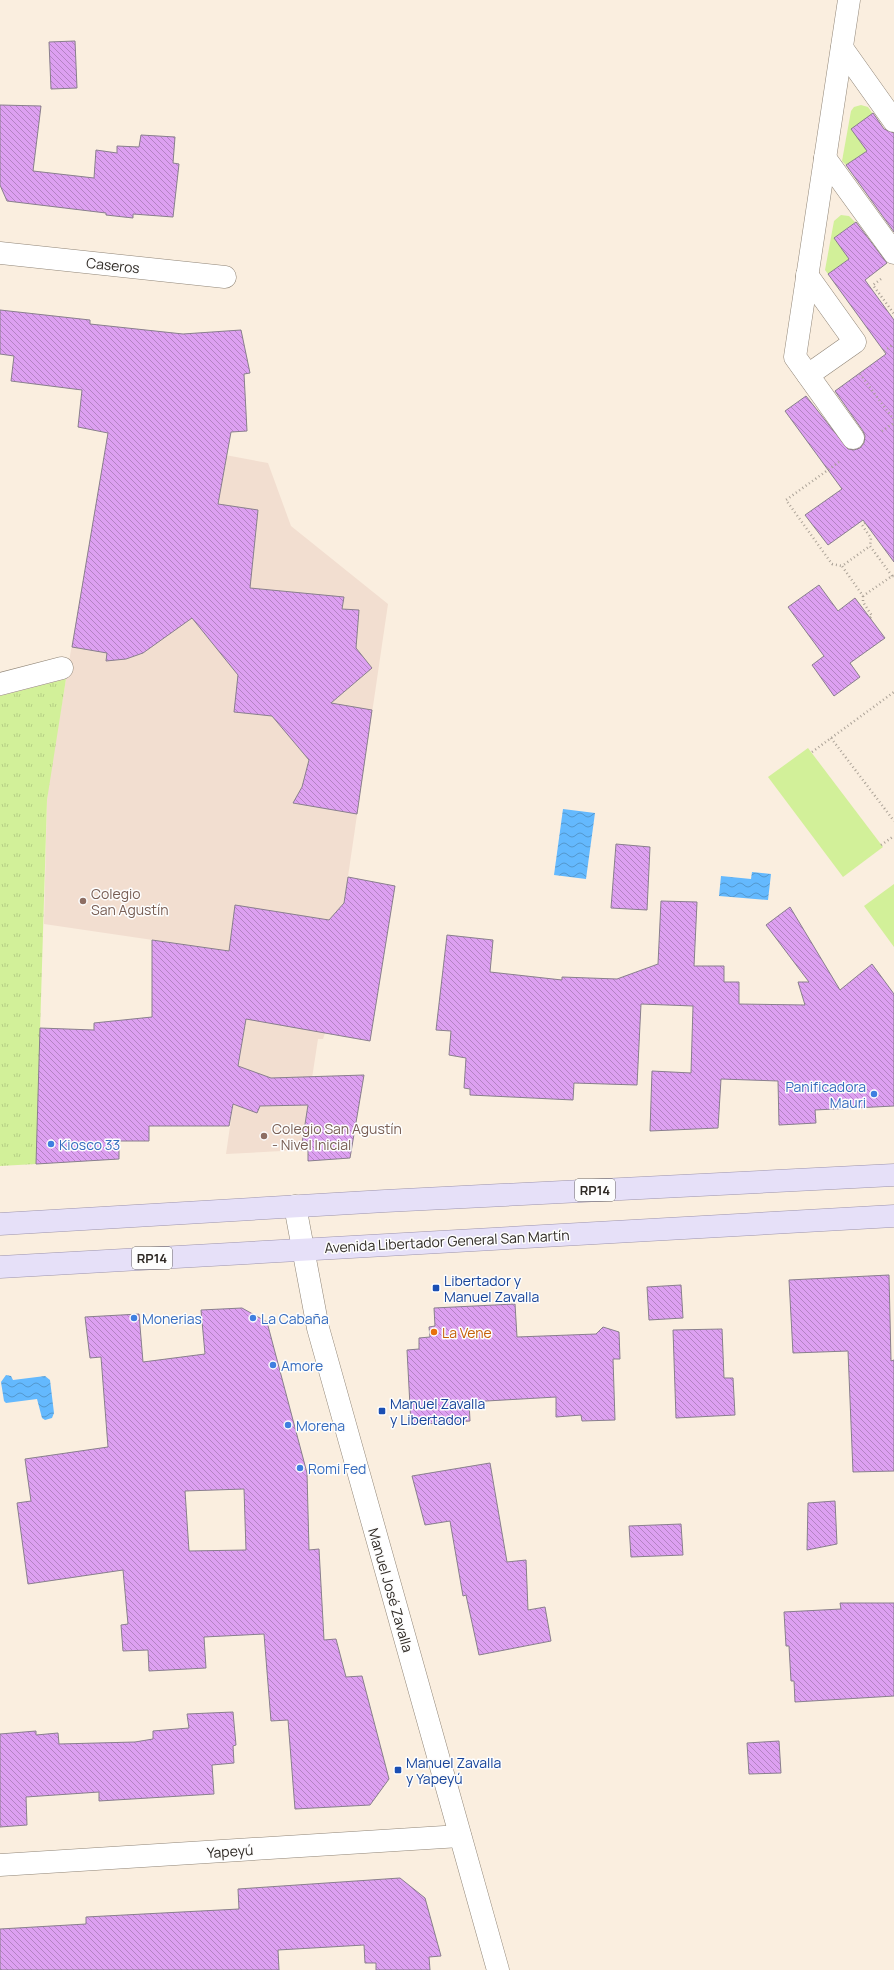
<svg xmlns="http://www.w3.org/2000/svg" width="894" height="1970" font-family="Manrope,sans-serif">
<style>
.education{fill:#f2ded0}
.green{fill:#d2f099}
.park{fill:url(#park-tufts)}
.water{fill:url(#water-waves)}
.building{fill:url(#building-back-hatch);stroke:#897f8d;fill-rule:evenodd}
.lines{fill:none;stroke-linecap:round;stroke-linejoin:round}
.minor-casing{stroke:#908577;stroke-width:23}
.tertiary-casing{stroke:#908577;stroke-width:23}
.primary-casing{stroke:#9c93ac;stroke-width:23}
.path{stroke:#aba297;stroke-width:2.5;stroke-dasharray:1 3;stroke-linecap:butt}
.minor{stroke:#fff;stroke-width:22}
.tertiary{stroke:#fff;stroke-width:22}
.primary{stroke:#e6e0f8;stroke-width:22}
.education-dot{fill:#8d6e63;stroke:#fdfdfd;stroke-width:1.5}
.shop-dot{fill:#3f7fe0;stroke:#fdfdfd;stroke-width:1.5}
.transit-dot{fill:#1a4fb4;stroke:#fdfdfd;stroke-width:1.5}
.food-dot{fill:#e8710a;stroke:#fdfdfd;stroke-width:1.5}
.labels{text-anchor:middle;dominant-baseline:central;stroke-width:3;stroke-linejoin:round;paint-order:stroke}
.shield{fill:#fdfdfd;stroke:#6d6966;stroke-width:1}
.shield-label{font-size:13px;font-weight:bold;fill:#2f2a25}
.street-label{font-size:14px;fill:#2f2a25;stroke:#fdfdfd}
.education-label{font-size:14px;fill:#785e54;stroke:#fdfdfd;text-anchor:start}
.shop-label{font-size:14px;fill:#366cbe;stroke:#fdfdfd;text-anchor:start}
.transit-label{font-size:14px;fill:#164399;stroke:#fdfdfd;text-anchor:start}
.food-label{font-size:14px;fill:#c56008;stroke:#fdfdfd;text-anchor:start}
</style>
<defs>
<pattern id="park-tufts" width="24" height="20" patternUnits="userSpaceOnUse"><rect width="24" height="20" fill="#d2f099"/><path d="M3 7l-1-3M5 7V3M7 7l1-3M15 17l-1-3M17 17v-4M19 17l1-3" fill="none" stroke="#b5ce84"/></pattern>
<pattern id="water-waves" width="16" height="10" patternUnits="userSpaceOnUse"><rect width="16" height="10" fill="#64b9fe"/><path d="M0 5q4-4 8 0t8 0" fill="none" stroke="#5397cd"/></pattern>
<pattern id="building-back-hatch" width="6" height="6" patternUnits="userSpaceOnUse"><rect width="6" height="6" fill="#dda0f1"/><path d="M-1 5l2 2M0 0l6 6M5-1l2 2" fill="none" stroke="#b483c3"/></pattern>
</defs>
<rect width="100%" height="100%" fill="#faeedf"/>
<path class="education" d="M108,433l160,30 23,63 97,78 -63,429 -2,6h-5l-17,111 -75,4 29,-199 -211,-31 3,-124 2,-21z"/>
<g class="green">
<path d="M861,105l7,2 5,7 -6,37 -21,14 -4,-4 9,-50 3,-4z"/>
<path d="M841,215l8,1 6,6 -21,16 15,21 -21,15 -3,-4 9,-49z"/>
<path d="M808,748l75,99 -40,30 -75,-100z"/>
<path d="M894,884v63l-30,-41z"/>
</g>
<path class="park" d="M66,679l-19,121 -11,364 -36,2v-470z"/>
<g class="water">
<path d="M563,809l32,4 -9,66 -32,-4z"/>
<path d="M752,872l19,2 -3,26 -49,-4 2,-20 30,3z"/>
<path d="M6,1375l5,1 2,4 32,-4 5,4 4,33 -2,5 -7,2 -3,-2 -5,-19 -31,4 -2,-2 -3,-19z"/>
</g>
<g class="building">
<path d="M75,41l2,47 -26,1 -2,-47z"/>
<path d="M0,105l41,1 -8,65 61,7 2,-28 21,3v-7l22,1 2,-12 34,2 -2,26 6,1 -6,53 -40,-3v4l-27,-3v-2l-99,-12 -7,-16z"/>
<path d="M873,113l11,16 10,4v99l-48,-67 21,-14 -16,-22z"/>
<path d="M856,222l31,41 -22,17 29,40v242l-31,-42 -35,25 -23,-30 37,-26 -57,-78 21,-15 42,53 6,1 6,-2 4,-5 1,-7 -2,-5 -28,-40 51,-37 -58,-80 21,-15 -15,-21z"/>
<path d="M0,310l90,10v4l93,10 58,-4 9,43 -6,1 3,57 -16,1 -13,72 40,6 -8,78 94,9 -2,12 17,1 -3,38 16,20 -41,35 41,7 -15,104 -64,-11 9,-16 7,-27 -37,-44 -38,-4 4,-37 -46,-57 -49,35 -17,6 -20,2 1,-8 -35,-6 36,-214 -30,-6 4,-37 -71,-9 3,-25 -14,-2z"/>
<path d="M819,585l19,26 17,-13 30,40 -35,25 10,14 -26,19 -22,-31 12,-9 -36,-49z"/>
<path d="M616,844l34,3 -3,63 -36,-2z"/>
<path d="M348,877l47,9 -25,155 -124,-22 -8,47 33,12 93,-3 -14,83 -42,3v-11h-7l7,-45 -48,1 -3,7 -24,-9 -4,22h-80v15h-30v18l-83,5 4,-136 54,2v-7l58,-6v-77l77,11 6,-46 94,15 15,-17z"/>
<path d="M661,901l36,1 -3,64h30v16h15v22l66,1 -7,-23h11l-43,-57 24,-18 50,83 32,-26 22,30v112l-79,4 1,13 -37,2 -1,-44 -57,-2 -3,49 -68,3 2,-60 39,2 2,-67 -52,-2 -4,81 -63,-2 -1,17 -103,-5v-6l-6,-1 2,-30 -17,-3 2,-24 -15,-1 11,-95 46,5 -3,32 72,8v-3l55,2 41,-15z"/>
<path d="M889,1275l2,86 3,-1v111l-41,1 -5,-121 -55,2 -4,-73z"/>
<path d="M681,1285l2,33 -34,2 -2,-33z"/>
<path d="M515,1304l2,33 79,-3 7,-7 16,5 1,27h-7l2,61 -33,1 -1,-6 -25,2v-20l-87,5 1,19 -59,4 -4,-75 12,-1v-11l11,-1 -1,-10 6,-1 -1,-18z"/>
<path d="M242,1308l25,14 40,151 2,77 10,-1 5,91 12,-1 10,38 16,-1 27,103 -19,26 -75,4 -7,-89 -17,1 -7,-87 -60,3 2,31 -57,3 -1,-21 -25,1 -2,-26 7,-1 -5,-54 -95,14 -11,-81 14,-2 -6,-42 83,-12 -7,-90 -11,1 -5,-41 54,-3 4,48 62,-8 -4,-44zM244,1489l2,61 -57,1 -4,-60z"/>
<path d="M722,1329l2,49h9l2,37 -59,3 -3,-88z"/>
<path d="M490,1463l17,99 19,-2 2,50 17,-3 6,34 -72,14 -13,-60 -3,1 -13,-75 -25,4 -13,-49z"/>
<path d="M835,1501l2,43 -30,6 1,-47z"/>
<path d="M681,1524l2,31 -52,2 -2,-31z"/>
<path d="M840,1603h54v93l-99,6 -1,-21h-3l-2,-35h-3l-2,-34 57,-3z"/>
<path d="M233,1712l3,33 -3,1 1,17 -22,2 2,29 -115,7v-9l-73,5 1,28 -27,2v-93l36,-3v4l22,-2 1,11 76,-2 18,-3v-8l36,-3 -2,-14z"/>
<path d="M779,1741l2,32 -32,1 -2,-31z"/>
<path d="M400,1878l25,20 16,58 -12,1 1,13h-54v-7h-11l-1,-18 -86,5 1,20h-279v-41l86,-5v-7l153,-8 -1,-20z"/>
</g>
<g class="lines">
<defs>
<g id="minor">
<path d="M849,0l-54,357 58,81"/>
<path d="M842,48l52,73"/>
<path d="M825,158l69,95"/>
<path d="M0,253l225,24"/>
<path d="M807,275l48,67 -47,33"/>
<path d="M0,684l62,-16"/>
<path d="M0,1865l460,-29"/>
</g>
<path id="tertiary" d="M295,1206l23,122 180,642"/>
<g id="primary">
<path d="M0,1224l385,-23 509,-26"/>
<path d="M0,1267l894,-51"/>
</g>
</defs>
<use href="#minor" class="minor-casing"/>
<use href="#tertiary" class="tertiary-casing"/>
<use href="#primary" class="primary-casing"/>
<g class="path">
<path d="M881,279l-8,6 21,29"/>
<path d="M884,351l10,-7"/>
<path d="M860,374l34,46"/>
<path d="M882,431l12,-8"/>
<path d="M839,462l-53,38 46,64 10,2"/>
<path d="M865,523l-3,2 9,13 -1,8"/>
<path d="M892,576l-22,-30 -28,20 21,30 29,-20h2"/>
<path d="M863,596v6l9,14 -2,2"/>
<path d="M831,738l63,83"/>
<path d="M812,752l82,-60"/>
<path d="M881,845l13,-9"/>
</g>
<use href="#minor" class="minor"/>
<use href="#tertiary" class="tertiary"/>
<use href="#primary" class="primary"/>
</g>
<g class="education-dot">
<circle cx="83" cy="901" r="4"/>
<circle cx="264" cy="1136" r="4"/>
</g>
<g class="shop-dot">
<circle cx="874" cy="1094" r="4"/>
<circle cx="51" cy="1144" r="4"/>
<circle cx="134" cy="1318" r="4"/>
<circle cx="253" cy="1318" r="4"/>
<circle cx="273" cy="1365" r="4"/>
<circle cx="288" cy="1425" r="4"/>
<circle cx="300" cy="1468" r="4"/>
</g>
<g class="transit-dot">
<rect x="432" y="1284" width="8" height="8" rx="2"/>
<rect x="378" y="1407" width="8" height="8" rx="2"/>
<rect x="394" y="1766" width="8" height="8" rx="2"/>
</g>
<circle class="food-dot" cx="434" cy="1332" r="4"/>
<g class="labels">
<g class="shield">
<rect x="575" y="1179" width="40" height="22" rx="3"/>
<rect x="132" y="1247" width="40" height="22" rx="3"/>
</g>
<g class="shield-label">
<text x="595" y="1190">RP14</text>
<text x="152" y="1258">RP14</text>
</g>
<g class="street-label">
<text transform="translate(113 265) rotate(6)">Caseros</text>
<text transform="translate(447 1241) rotate(-3)">Avenida Libertador General San Martín</text>
<text transform="translate(391 1590) rotate(74)">Manuel José Zavalla</text>
<text transform="translate(230 1851) rotate(-4)">Yapeyú</text>
</g>
<g class="education-label">
<text x="91" y="893">Colegio<tspan x="91" dy="16">San Agustín</tspan></text>
<text x="272" y="1128">Colegio San Agustín<tspan x="272" dy="16">- Nivel Inicial</tspan></text>
</g>
<g class="shop-label">
<text x="866" y="1086" text-anchor="end">Panificadora<tspan x="866" dy="16">Mauri</tspan></text>
<text x="59" y="1144">Kiosco 33</text>
<text x="142" y="1318">Monerias</text>
<text x="261" y="1318">La Cabaña</text>
<text x="281" y="1365">Amore</text>
<text x="296" y="1425">Morena</text>
<text x="308" y="1468">Romi Fed</text>
</g>
<g class="transit-label">
<text x="444" y="1280">Libertador y<tspan x="444" dy="16">Manuel Zavalla</tspan></text>
<text x="390" y="1403">Manuel Zavalla<tspan x="390" dy="16">y Libertador</tspan></text>
<text x="406" y="1762">Manuel Zavalla<tspan x="406" dy="16">y Yapeyú</tspan></text>
</g>
<g class="food-label">
<text x="442" y="1332">La Vene</text>
</g>
</g>
</svg>
